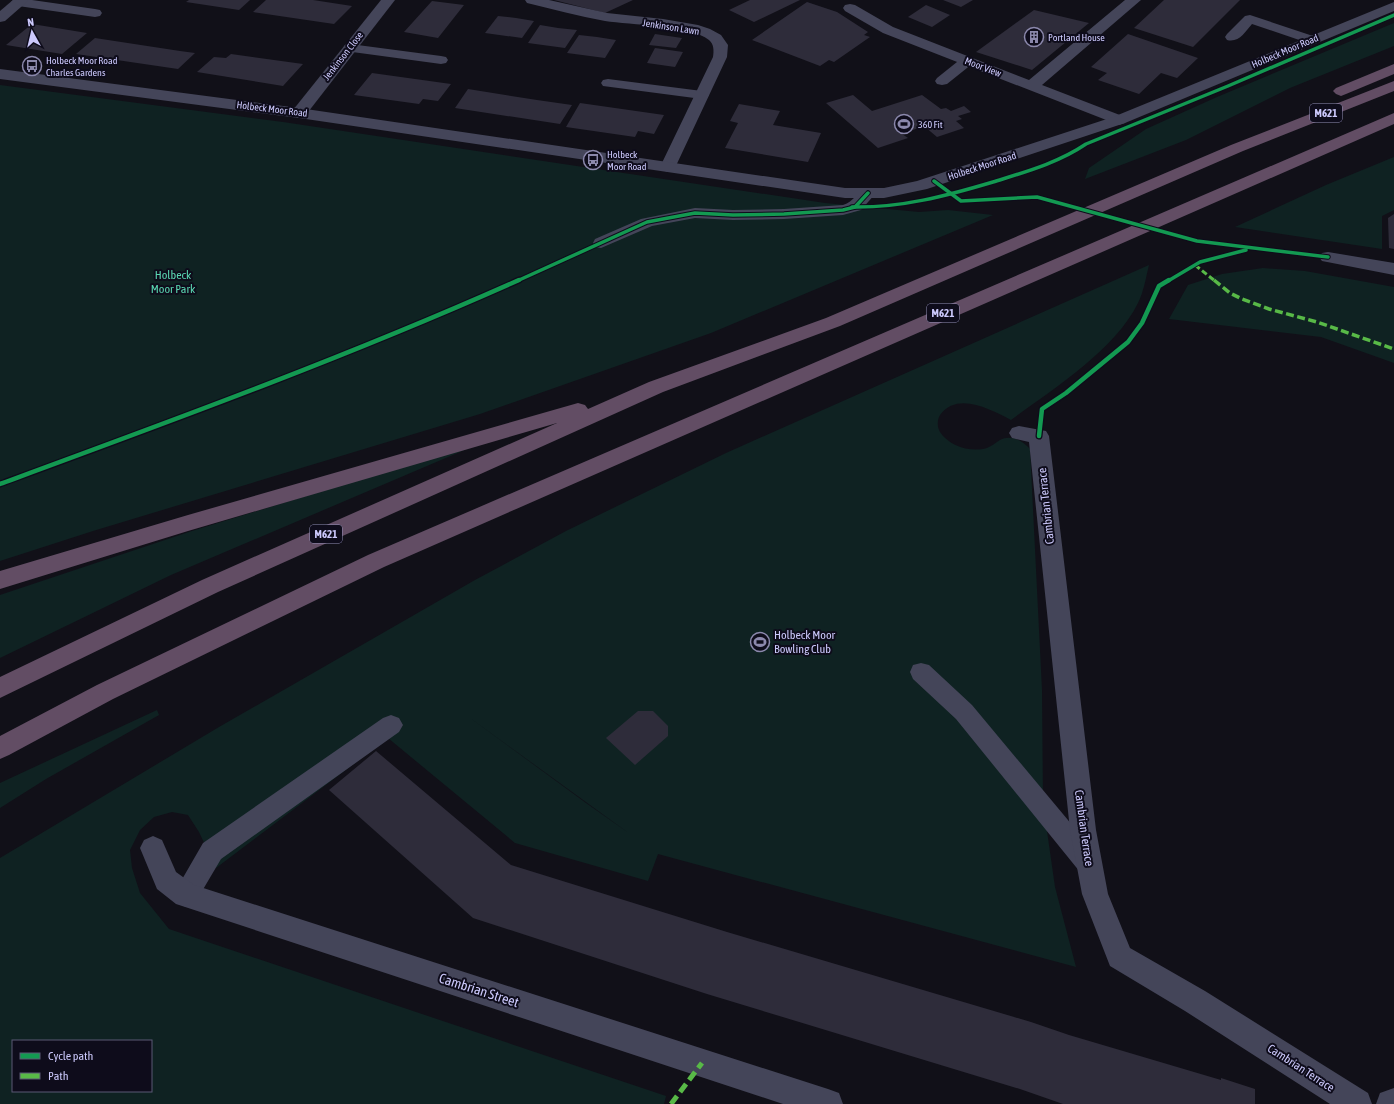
<svg xmlns="http://www.w3.org/2000/svg" width="1394" height="1104" font-family="'Asap Condensed',sans-serif">
<style>
.green{fill:#0f2222;fill-rule:evenodd}
.building{fill:#2e2c3a}
.lines{fill:none;stroke-linecap:round;stroke-linejoin:round}
.service{fill:#444559;fill-rule:evenodd}
.minor{fill:#444559;fill-rule:evenodd}
.tertiary{fill:#444559;fill-rule:evenodd}
.motorway{fill:#624d64;fill-rule:evenodd}
.quiet-far2{stroke:#58b947;stroke-width:3;stroke-dasharray:6 3;stroke-linecap:butt}
.quiet-far1{stroke:#58b947;stroke-width:3.5;stroke-dasharray:8 3.5;stroke-linecap:butt}
.quiet{stroke:#58b947;stroke-width:5;stroke-dasharray:10 5;stroke-linecap:butt}
.cycleway-far1-casing{stroke:#0e0c1b;stroke-width:5.5}
.cycleway-casing{stroke:#0e0c1b;stroke-width:7}
.cycleway-far1{stroke:#139951;stroke-width:3.5}
.cycleway{stroke:#139951;stroke-width:4.5}
.labels{text-anchor:middle;dominant-baseline:central;stroke-width:4;stroke-linejoin:round;paint-order:stroke}
.far-street-label{font-size:10px;fill:#ccc9fc;stroke:#0e0c1b}
.far-poi-label{font-size:10px;fill:#ccc9fc;stroke:#0e0c1b;text-anchor:start}
.shield{fill:#0e0c1b;stroke:#9390b8;stroke-width:1}
.shield-label{font-size:11px;font-weight:bold;fill:#ccc9fc}
.park-label{font-size:12px;fill:#5ad7b2;stroke:#0e0c1b}
.street-label{font-size:12px;fill:#ccc9fc;stroke:#0e0c1b}
.poi-label{font-size:12px;fill:#ccc9fc;stroke:#0e0c1b;text-anchor:start}
.near-street-label{font-size:14px;fill:#ccc9fc;stroke:#0e0c1b}
</style>
<rect width="100%" height="100%" fill="#111018"/>
<g class="green">
<path d="M1394,23v23l-104,42 -104,52 -101,39 4,-11 57,-39 71,-32z"/>
<path d="M0,85l283,37 542,81 94,9 29,-2 45,5 -282,118 -231,81 -387,117 -93,30z"/>
<path d="M1394,157v53l-12,6v33l-147,-22 91,-42z"/>
<path d="M1149,265c-3,12 -5,26 -11,38 -23,47 -85,86 -127,117 -20,-10 -53,-29 -71,-5 -3,5 -3,12 0,17 9,14 31,21 47,16 5,-2 8,-5 13,-8 11,-6 23,1 30,9l12,241 1,113 12,84 21,80 -418,-113 -10,27 -133,-38 -127,-105 -172,130 -17,-36 -11,-17 -16,-3 -18,5 -14,13 -10,20 2,18 8,25 29,36 497,167 -2,8h-664v-246l219,-131 256,-147 91,-49 160,-78zM466,715l164,119 -44,-31zM13,1041h138v50h-138z"/>
<path d="M1263,268l42,3 89,16v76l-73,-26 -152,-18 19,-34 34,-11z"/>
<path d="M488,440l-317,135 -171,83v-63l192,-64z"/>
<path d="M157,710l2,5 -113,64 -46,29v-25z"/>
</g>
<g class="building">
<path d="M189,0h61l-11,10 -53,-8z"/>
<path d="M266,0h47l39,6 -18,18 -81,-12z"/>
<path d="M554,0h79l-28,13z"/>
<path d="M750,0h50l-46,22 -25,-12z"/>
<path d="M943,0h30l-12,7z"/>
<path d="M1164,0h76l-47,47 -59,-19z"/>
<path d="M432,1l32,4 -26,33 -34,-6z"/>
<path d="M807,2l30,10 31,20 -4,3 6,2 -36,25 -5,-2 -9,6 -68,-26z"/>
<path d="M926,5l24,10 -18,12 -24,-10z"/>
<path d="M1034,10l55,13 -57,47 -56,-18z"/>
<path d="M498,16l18,2 18,3 -12,17 -37,-5z"/>
<path d="M32,24l55,9 -25,21 -56,-9z"/>
<path d="M540,25l18,3 19,2 -12,18 -37,-5z"/>
<path d="M655,34l27,4 -6,10 -27,-3z"/>
<path d="M1128,34l70,24 -21,20 -16,-5 -22,21 -41,-14 9,-7 -16,-6z"/>
<path d="M579,35l18,2 19,3 -11,18 -38,-5z"/>
<path d="M95,38l85,13 15,2 -17,16 -102,-15z"/>
<path d="M655,48l28,4 -8,15 -28,-4z"/>
<path d="M231,54l72,10 -20,22 -86,-14 17,-15 12,1z"/>
<path d="M372,73l79,11 -13,17 -15,-2 -4,5 -65,-9z"/>
<path d="M468,89l69,11 35,5 -12,19 -105,-16z"/>
<path d="M853,95l19,16 50,-16 19,14 5,-1 5,3 13,-5 7,6 -13,4 4,3 -6,2 8,7 -27,9 -13,-11 -22,8 6,4 -30,10 -52,-45z"/>
<path d="M580,103l84,12 -10,19 -16,-3 -3,6 -69,-10z"/>
<path d="M739,104l41,7 -7,14 48,8 -13,29 -83,-14 13,-25 -8,-2z"/>
<path d="M1394,214v35l-5,-1 -1,-30z"/>
<path d="M638,711h15l15,15v10l-33,29 -29,-27z"/>
<path d="M376,751l135,114 216,67 304,90 38,13 152,45v-2l34,11v15h-192l-43,-15 -313,-95 -234,-76 -144,-128z"/>
</g>
<g class="lines">
<g class="service">
<path d="M13,0h19l63,9 5,1 2,3 -2,3 -5,1 -77,-11 -5,-1 -2,-3z"/>
<path d="M1250,15l66,22 2,3 -2,3 -5,1 -59,-20c-7,8 -13,19 -25,16l-2,-3 2,-3 18,-18z"/>
<path d="M350,44l91,12 5,1 2,3 -2,3 -5,1 -96,-13 -2,-3 2,-3z"/>
<path d="M967,57l5,1 2,3 -2,3 -25,20 -5,1 -5,-1 -2,-3 2,-3 25,-20z"/>
<path d="M608,79l94,12 5,1 2,3 -2,3 -5,1 -99,-13 -2,-3 2,-3z"/>
<path d="M868,188l6,2 2,3 -15,17 -18,5 -59,4 -51,1 -38,-2 -43,8 -51,22 -6,-1 -2,-4 2,-4 46,-20 54,-11 38,2 51,-1 59,-4c11,-3 14,-14 25,-17z"/>
<path d="M921,663l8,2 43,40 126,151 4,8 -4,8 -9,3 -9,-3 -124,-153 -43,-40 -3,-7 3,-7z"/>
<path d="M391,715l8,3 4,7 -4,7 -178,127 -26,44 -9,4 -9,-4 -4,-8 30,-52 180,-125z"/>
</g>
<g class="minor">
<path d="M13,0h16l-24,21 -5,1v-11z"/>
<path d="M381,0h14l-90,116 -6,2 -6,-2 -2,-3 2,-3z"/>
<path d="M525,0h24l58,13 56,6 35,6 12,4 11,6 7,10 -1,12 -53,113 -6,2 -6,-2 -2,-3 53,-110c1,-6 1,-13 -4,-17 -19,-15 -79,-15 -104,-19 -27,-5 -52,-12 -78,-18z"/>
<path d="M1125,0h16l-99,85 83,32 2,3 -2,3 -6,2 -236,-92 -38,-22 -2,-3 2,-3 5,-1 5,1 38,22 136,53z"/>
<path d="M1328,252l66,11v12l-72,-14 -3,-4 3,-4z"/>
<path d="M1019,426l27,5 3,5 47,394 12,64 22,54 75,43 163,102 4,11h-42l-145,-93 -75,-45 -28,-72 -12,-64 -41,-388 -17,-4 -3,-5 3,-5z"/>
<path d="M153,836l9,4 14,32 18,13 634,204 11,4 4,11h-60l-607,-200 -19,-15 -17,-41 4,-8z"/>
<path d="M1394,1088v16h-18l4,-11z"/>
</g>
<path class="tertiary" d="M1394,2v9l-269,112 -198,66 -43,9h-39l-546,-80 -299,-39v-10l299,39 546,80h39l33,-7 196,-64z"/>
<g class="motorway">
<path d="M1394,64v10l-48,20 -5,2 -5,-2 -3,-3 3,-3z"/>
<path d="M1394,81v10l-151,60 -403,175 -177,66 -445,200 -218,106v-21l202,-97 355,-157 -369,108 -188,58v-18l188,-56 390,-112 7,2 3,4 61,-27 177,-64 405,-173z"/>
<path d="M1394,113v11l-1010,443 -271,132 -104,56 -9,4v-23l97,-51 271,-130z"/>
</g>
<path class="quiet-far2" d="M1195,265l20,16"/>
<path class="quiet-far1" d="M1214,280l16,13 12,6 27,10 48,13 77,27"/>
<path class="quiet" d="M671,1104l31,-41"/>
<defs>
<g id="cycleway-far1">
<path d="M934,181l27,20 76,-4 160,44 131,16"/>
<path d="M852,207c49,1 94,-11 141,-25 32,-10 65,-19 93,-38l142,-58 166,-71"/>
<path d="M517,281l130,-59 48,-9 38,2 51,-1 59,-4 12,-3 13,-14"/>
<path d="M1168,281l32,-19 46,-12"/>
</g>
<g id="cycleway">
<path d="M1039,436l3,-27 24,-16 62,-51 14,-19 17,-37 10,-6"/>
<path d="M0,484c174,-64 349,-128 519,-204"/>
</g>
</defs>
<use href="#cycleway-far1" class="cycleway-far1-casing"/>
<use href="#cycleway" class="cycleway-casing"/>
<use href="#cycleway-far1" class="cycleway-far1"/>
<use href="#cycleway" class="cycleway"/>
</g>
<defs>
<symbol id="building-ring" viewBox="-11 -11 22 22"><circle r="9.5" fill="#0e0c1b" stroke="#8b88ac" stroke-width="1.5"/><path d="M-4-6H4V6H1V3H-1V6H-4ZM-2.5-4.3h1.7v1.8h-1.7ZM.8-4.3h1.7v1.8H.8ZM-2.5-1h1.7V.8h-1.7ZM.8-1h1.7V.8H.8Z" fill="#8b88ac"/></symbol>
<symbol id="bus-ring" viewBox="-11 -11 22 22"><circle r="9.5" fill="#0e0c1b" stroke="#8b88ac" stroke-width="1.5"/><path d="M-5-6H5V4H4V6H2V4H-2V6H-4V4H-5ZM-3.5-4V0h7V-4ZM-3.5 1.2v1.5H-2V1.2ZM2 1.2v1.5H3.5V1.2Z" fill="#8b88ac"/></symbol>
<symbol id="stadium-ring" viewBox="-11 -11 22 22"><circle r="9.5" fill="#0e0c1b" stroke="#8b88ac" stroke-width="1.5"/><path d="M0-5a6.5 5 0 1 0 0 10a6.5 5 0 1 0 0-10ZM-3.5-1.8h7v3.6h-7Z" fill="#8b88ac"/></symbol>
</defs>
<g fill-rule="evenodd">
<use href="#building-ring" x="1023" y="26" width="22" height="22"/>
<use href="#bus-ring" x="21" y="55" width="22" height="22"/>
<use href="#stadium-ring" x="893" y="113" width="22" height="22"/>
<use href="#bus-ring" x="582" y="149" width="22" height="22"/>
<use href="#stadium-ring" x="749" y="631" width="22" height="22"/>
</g>
<g class="labels">
<g class="far-street-label">
<text transform="translate(671 27) rotate(9)">Jenkinson Lawn</text>
<text transform="translate(1285 51) rotate(-23)">Holbeck Moor Road</text>
<text transform="translate(343 56) rotate(-52)">Jenkinson Close</text>
<text transform="translate(983 67) rotate(21)">Moor View</text>
<text transform="translate(272 109) rotate(7)">Holbeck Moor Road</text>
<text transform="translate(982 166) rotate(-18)">Holbeck Moor Road</text>
</g>
<g class="far-poi-label">
<text x="1048" y="37">Portland House</text>
<text x="46" y="60">Holbeck Moor Road<tspan x="46" dy="12">Charles Gardens</tspan></text>
<text x="918" y="124">360 Fit</text>
<text x="607" y="154">Holbeck<tspan x="607" dy="12">Moor Road</tspan></text>
</g>
<g class="shield">
<rect x="1310" y="104" width="32" height="18" rx="3"/>
<rect x="927" y="304" width="32" height="18" rx="3"/>
<rect x="310" y="525" width="32" height="18" rx="3"/>
</g>
<g class="shield-label">
<text x="1326" y="113">M621</text>
<text x="943" y="313">M621</text>
<text x="326" y="534">M621</text>
</g>
<g class="park-label">
<text x="173" y="275">Holbeck<tspan x="173" dy="14">Moor Park</tspan></text>
</g>
<g class="street-label">
<text transform="translate(1046 506) rotate(-96)">Cambrian Terrace</text>
<text transform="translate(1084 828) rotate(82)">Cambrian Terrace</text>
<text transform="translate(1301 1068) rotate(33)">Cambrian Terrace</text>
</g>
<g class="poi-label">
<text x="774" y="635">Holbeck Moor<tspan x="774" dy="14">Bowling Club</tspan></text>
</g>
<g class="near-street-label">
<text transform="translate(479 990) rotate(18)">Cambrian Street</text>
</g>
</g>
<rect x="12" y="1040" width="140" height="52" fill="#0e0c1b" stroke="#5a5875"/>
<rect x="20" y="1053" width="20" height="6" fill="#139951" stroke="#5a5875"/>
<text x="48" y="1060" font-size="12" fill="#ccc9fc">Cycle path</text>
<rect x="20" y="1073" width="20" height="6" fill="#58b947" stroke="#5a5875"/>
<text x="48" y="1080" font-size="12" fill="#ccc9fc">Path</text>
<g transform="translate(32 32) rotate(352)" stroke="#0e0c1b" stroke-width="3" paint-order="stroke">
<path d="M0-3L7 15L0 10L-7 15Z" fill="#ccc9fc"/>
<text y="-6" font-size="11" font-weight="bold" text-anchor="middle" fill="#ccc9fc">N</text>
</g>
</svg>
